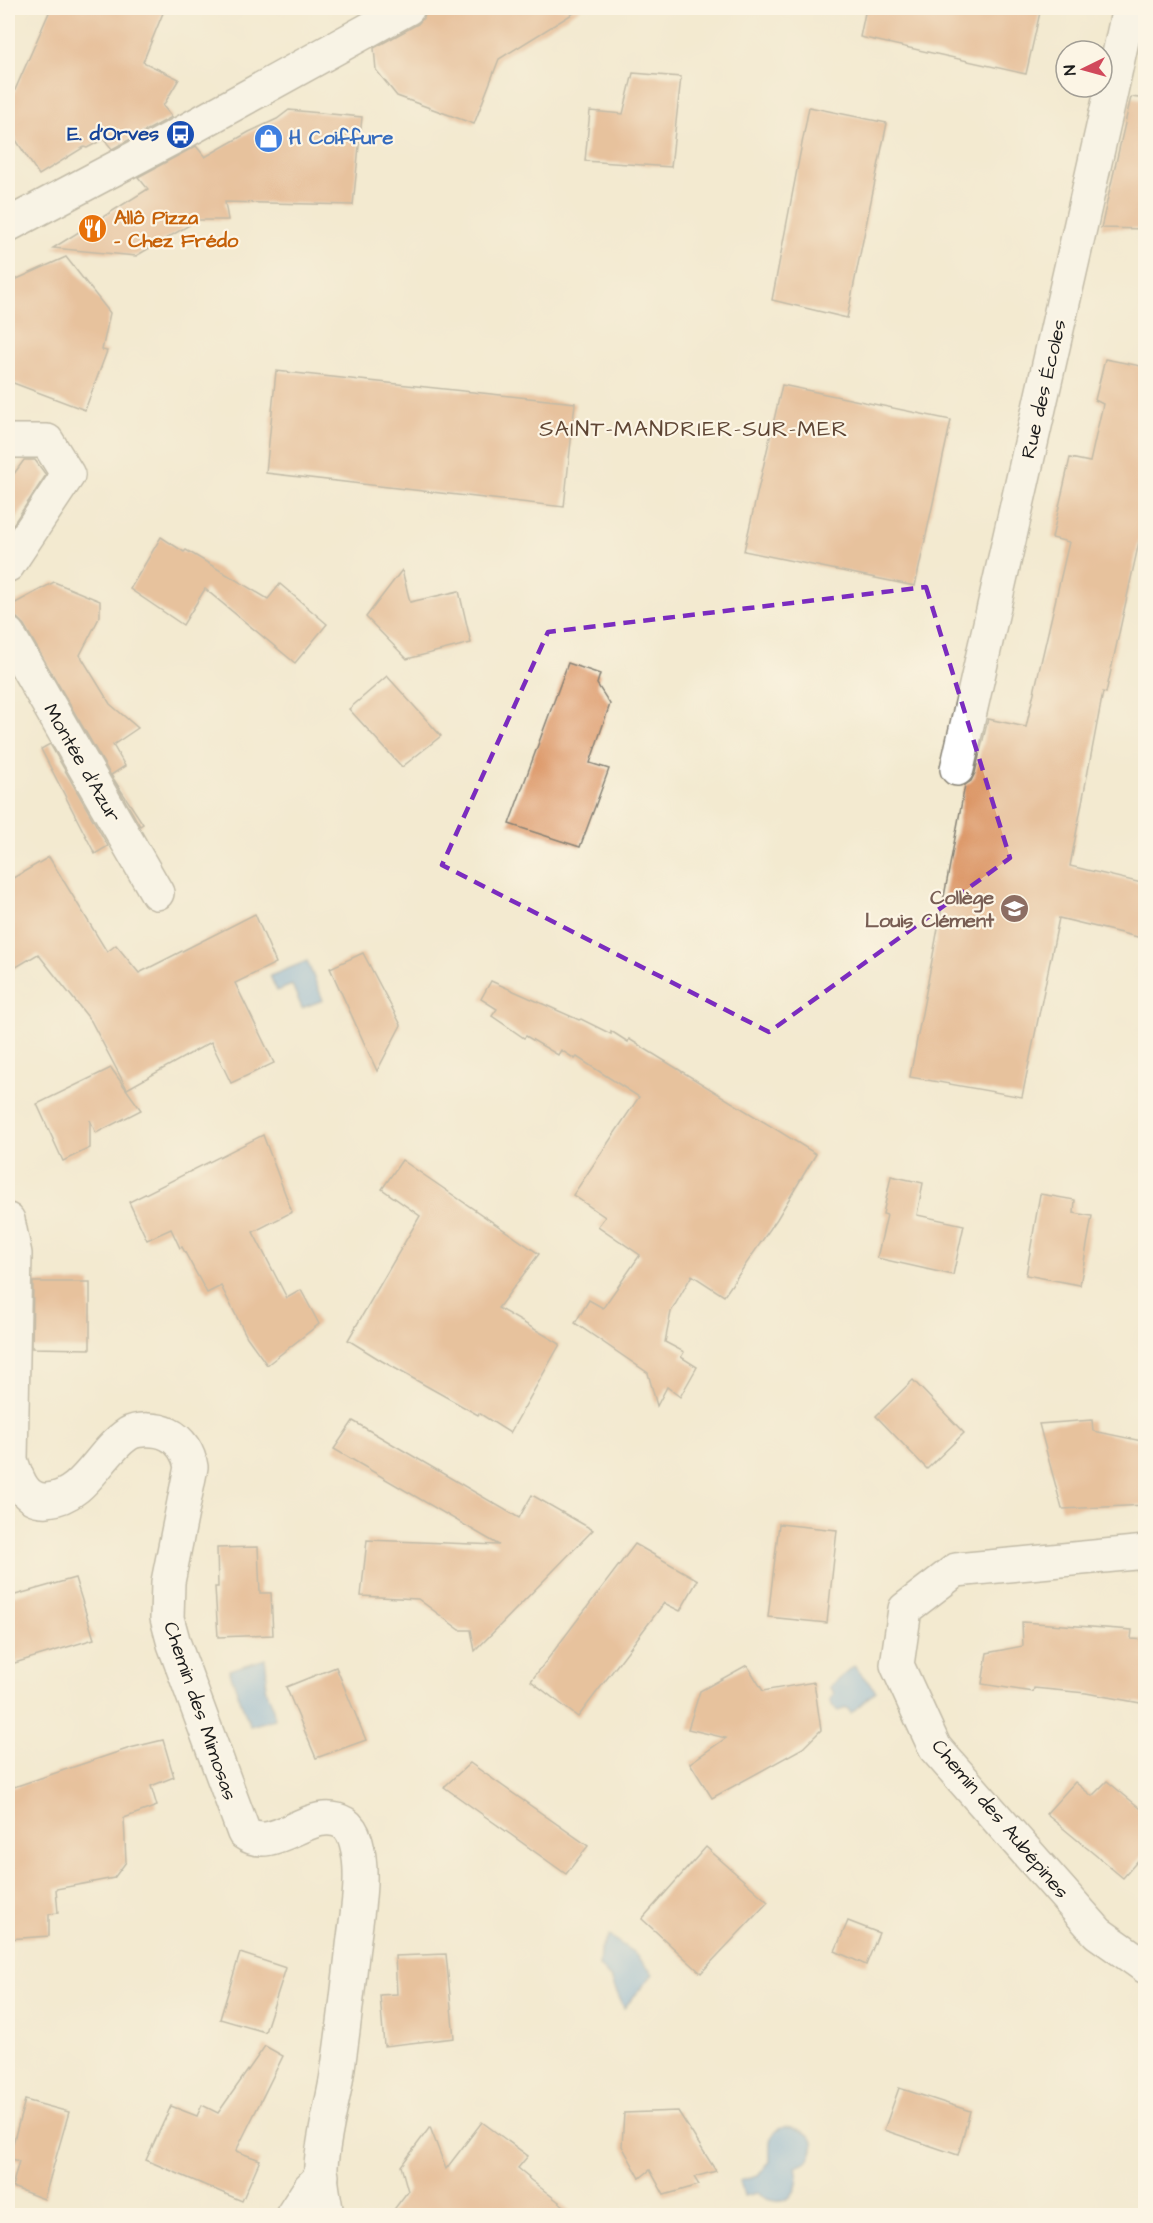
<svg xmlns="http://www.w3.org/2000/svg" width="1153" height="2223" font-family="'Architects Daughter',sans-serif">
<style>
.water{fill:#66a3d7;stroke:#41607a;stroke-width:1.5}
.building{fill:#da9260}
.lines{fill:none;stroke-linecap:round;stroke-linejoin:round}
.minor-casing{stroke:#888376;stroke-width:36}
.minor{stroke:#fff;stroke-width:33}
.marked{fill:none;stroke:#7b2cbf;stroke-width:4.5;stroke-dasharray:12 8;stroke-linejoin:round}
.labels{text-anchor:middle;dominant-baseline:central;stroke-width:4.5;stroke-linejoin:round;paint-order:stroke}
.transit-label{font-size:20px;font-weight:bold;fill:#164399;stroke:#fcf5e5;text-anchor:end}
.shop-label{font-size:20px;font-weight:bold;fill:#366cbe;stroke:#fcf5e5;text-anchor:start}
.food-label{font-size:20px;font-weight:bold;fill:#c56008;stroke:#fcf5e5;text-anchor:start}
.street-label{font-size:20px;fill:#1c1c1c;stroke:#fcf5e5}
.education-label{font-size:20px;font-weight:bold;fill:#785e54;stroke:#fcf5e5;text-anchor:end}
.quarter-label{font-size:22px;letter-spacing:1.5px;fill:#5e4534;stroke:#fcf5e5}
</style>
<rect width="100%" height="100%" fill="#fcf5e5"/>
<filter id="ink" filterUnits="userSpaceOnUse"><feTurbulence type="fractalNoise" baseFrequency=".0167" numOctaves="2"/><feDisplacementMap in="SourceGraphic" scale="12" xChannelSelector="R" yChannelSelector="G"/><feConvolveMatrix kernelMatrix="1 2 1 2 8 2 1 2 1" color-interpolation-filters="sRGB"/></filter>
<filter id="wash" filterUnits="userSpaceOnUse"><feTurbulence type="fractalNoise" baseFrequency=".008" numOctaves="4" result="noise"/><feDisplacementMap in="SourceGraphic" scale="24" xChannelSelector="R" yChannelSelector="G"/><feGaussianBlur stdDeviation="1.35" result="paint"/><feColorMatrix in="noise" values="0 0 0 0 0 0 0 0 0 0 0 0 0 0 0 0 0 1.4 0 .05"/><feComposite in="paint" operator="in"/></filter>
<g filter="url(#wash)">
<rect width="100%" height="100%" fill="#f3ead0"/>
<g class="water">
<path d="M307,961l16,39 -21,8 -10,-23 -15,6 -7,-15z"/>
<path d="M265,1659l2,15 -2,15 6,12 4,18 -25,7 -21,-56z"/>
<path d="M854,1666l22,25 -25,22 -4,-5 -9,3 -5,-4 -3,-6 4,-8 -5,-6z"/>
<path d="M609,1936l24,16 20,22 -29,34 -13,-29 -12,-13 1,-15z"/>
<path d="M784,2127c22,1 39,12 23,35l-11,5c5,17 -3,40 -26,33 -5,-1 -9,-5 -13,-7l-13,3 -4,-15 18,-5 12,-15c0,-14 -4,-29 14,-34z"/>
</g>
<g id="blocks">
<g class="building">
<path d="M51,8h114l-22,54 36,17 -16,27 9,11 -60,32 -8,-10 -17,9 -3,-1 -45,28 -31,-47v-22z"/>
<path d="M427,8h155l-83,51 -25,65 -77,-28 -21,-26 -2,-22 44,-24 6,-7z"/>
<path d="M866,8h175l-15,66 -166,-37z"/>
<path d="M633,73l48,4 -10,90 -86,-6 5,-50 33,3z"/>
<path d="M1131,97l15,2v130l-45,-1z"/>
<path d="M809,107l78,16 -40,195 -75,-18z"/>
<path d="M289,110l73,7 -9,88 -128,-3 3,18h-30l-62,36 -83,-8 95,-59 -10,-12 58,-31 9,11 44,-25 28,-13z"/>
<path d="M66,257l44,56 -8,37 5,1 -22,59 -77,-29v-98z"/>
<path d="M1105,359l41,8v143l-40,183 -3,-1 -33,174 76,18v55l-87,-21 -37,179 -112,-20 55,-292 6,-4 4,-8 13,-54 38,8 43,-185 -17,-4 18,-80 20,4 13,-58 -8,-4z"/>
<path d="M276,371l299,32 -11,104 -298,-34z"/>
<path d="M782,385l169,35 -36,166 -171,-35z"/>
<path d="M24,460h11l11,15 -38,57v-50z"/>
<path d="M161,537l23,15 2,-2 82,49 12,-15 47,40 -32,39 -90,-74 -22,36 -53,-36z"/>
<path d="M402,570l8,32 49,-11 12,52 -64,16 -41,-42z"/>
<path d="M54,582l46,19v15l-20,39 30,49 28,24 -25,17 12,21 -14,9 32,49 -3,2 -116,-201 -7,-7 -9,-3v-8z"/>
<path d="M568,663l32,11 -3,10 13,20 -20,59 19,6 -29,78 -71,-23z"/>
<path d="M387,676l54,60 -39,31 -53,-58z"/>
<path d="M50,744l58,102 -13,8 -54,-105z"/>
<path d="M49,857l58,95 9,-7 23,28 116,-59 21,49 -41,20 39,80 -43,20 -20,-41 -84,47 -36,-68 -53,-67 -30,18v-91z"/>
<path d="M363,953l38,72 -24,46 -47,-103z"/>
<path d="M491,981l88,39 2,-1 30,15v-3l17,11 1,-3 187,115 -39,65 -53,77 -32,-21 -21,37 -6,30 19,10 -3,5 16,10 -17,30 -13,-10 -10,19 -9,-33 -73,-50 14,-23 14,8 37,-53 -42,-29 7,-9 -32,-22 66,-98 -62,-40 -2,2 -14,-9 -3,5 -32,-19 -2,2 -32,-22 5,-7 -16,-10z"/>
<path d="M111,1068l30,42 -45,23 -6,-13v28l-27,13 -26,-57z"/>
<path d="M263,1135l29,77 -39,20 34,66 14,-8 18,34 -52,41 -20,-28 -26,-51 -14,7 -25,-46 -2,1 -9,-19 -24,11 -18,-38z"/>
<path d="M402,1160l137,94 -41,54 62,36 -50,89 -31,-20 -1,2 -96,-54 -34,-21 72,-124 -38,-27z"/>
<path d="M891,1176l32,7 -6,32 47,10 -11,50 -76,-17 10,-43 -4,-1z"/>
<path d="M1040,1194l35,6 -1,13 18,3 -12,69 -54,-10z"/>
<path d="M33,1282h57v67l-58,-1z"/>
<path d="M913,1380l51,53 -37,36 -51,-53z"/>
<path d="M1092,1420l1,11 49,10 4,64 -84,4 -23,-85z"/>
<path d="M353,1421l166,97 13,-23 61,35 -118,121 -4,-21h-11l-42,-31 -57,-3 6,-56 132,5 -165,-96z"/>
<path d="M779,1524l58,6 -10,93 -59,-6z"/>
<path d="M635,1544l63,36 -18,31 -16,-8 -86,114 -47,-36z"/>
<path d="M258,1547l2,46h11l2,42 -55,2 -3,-50h3l-1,-39z"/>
<path d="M75,1578l19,61 -86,26v-68z"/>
<path d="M1022,1622l110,8 -1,9 15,1v64l-60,-11 -52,-5 -1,4 -51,-8 5,-31 36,-7z"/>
<path d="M747,1665l16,26 51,-9 7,48 -18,18 -91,50 -22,-35 36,-25 -38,-9 12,-38z"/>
<path d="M336,1667l30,73 -50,18 -30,-71z"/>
<path d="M163,1740l11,37 -23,9 6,20 -33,12 2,44 -12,16 -58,11 2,24 -9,1v22l-41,3v-150l122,-41z"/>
<path d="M470,1763l118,83 -22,28 -122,-87z"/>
<path d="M1107,1781l39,32v38l-23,27 -77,-64 29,-32 17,14z"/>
<path d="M706,1847l62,55 -67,71 -59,-54z"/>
<path d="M848,1921l31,12 -13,32 -31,-14z"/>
<path d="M240,1953l46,15 -21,64 -45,-13z"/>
<path d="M446,1954l8,84 -70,8 -4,-51 17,-1 -2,-38z"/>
<path d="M265,2046l18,10 -47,95 24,9 -18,41 -96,-41 25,-54 26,10 5,-11 16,8z"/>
<path d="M899,2088l71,23 -12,44 -74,-25z"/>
<path d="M25,2100l44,12 -25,87 -32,-12 7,-26 -10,-3z"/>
<path d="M678,2111l38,60 -22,6 5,8 -35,10 -14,-25 -10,8 -18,-32 2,-33z"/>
<path d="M482,2122l46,34 -10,12 11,9 -1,1 49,38h-188l19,-25 -7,-25 29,-39 16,42z"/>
</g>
</g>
</g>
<g filter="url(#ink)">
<use href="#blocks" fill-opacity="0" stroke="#888376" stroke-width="1.5"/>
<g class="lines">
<defs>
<g id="minor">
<path d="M8,225l172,-91 228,-126"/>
<path d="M8,441h39l21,34 -60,90"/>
<path d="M8,634l149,259"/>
<path d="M957,769l153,-673 19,-88"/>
<path d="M8,1220l7,34 -4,206c6,18 13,42 36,40 38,-3 52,-47 81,-66 10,-6 30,-5 40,0 13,6 21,20 23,33l-23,115 -1,36 7,26 70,189c31,23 67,-29 100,-10 6,4 10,12 12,19 9,32 1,71 -3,104 -5,45 -10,90 -17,135 -5,28 -13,56 -15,85 -1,16 4,33 6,50"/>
<path d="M1146,1552l-190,18 -51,39 -8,56 38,83 163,185 48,34"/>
<path d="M292,2216l18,-28 12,-12"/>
</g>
</defs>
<use href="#minor" class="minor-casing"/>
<use href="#minor" class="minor"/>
</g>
</g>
<path d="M0 0H1153V2223H0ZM926,587l84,271 -241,174 -327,-167 106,-233z" fill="#f3ead0" fill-opacity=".55" fill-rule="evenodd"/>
<path class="marked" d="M926,587l84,271 -241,174 -327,-167 106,-233z"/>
<defs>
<symbol id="bus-disc" viewBox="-11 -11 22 22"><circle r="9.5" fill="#1a4fb4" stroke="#fcf5e5"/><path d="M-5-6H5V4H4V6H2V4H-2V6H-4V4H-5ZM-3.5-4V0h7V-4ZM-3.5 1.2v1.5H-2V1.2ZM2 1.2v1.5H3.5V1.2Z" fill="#fff"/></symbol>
<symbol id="shop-disc" viewBox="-11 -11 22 22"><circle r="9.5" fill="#3f7fe0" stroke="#fcf5e5"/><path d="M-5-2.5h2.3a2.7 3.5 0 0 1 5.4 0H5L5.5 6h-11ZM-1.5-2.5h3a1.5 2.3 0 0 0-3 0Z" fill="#fff"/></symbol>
<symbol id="restaurant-disc" viewBox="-11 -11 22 22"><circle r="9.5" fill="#e8710a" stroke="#fcf5e5"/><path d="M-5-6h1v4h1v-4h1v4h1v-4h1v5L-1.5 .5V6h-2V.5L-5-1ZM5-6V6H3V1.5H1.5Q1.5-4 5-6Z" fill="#fff"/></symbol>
<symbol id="school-disc" viewBox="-11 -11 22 22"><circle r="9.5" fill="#8d6e63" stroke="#fcf5e5"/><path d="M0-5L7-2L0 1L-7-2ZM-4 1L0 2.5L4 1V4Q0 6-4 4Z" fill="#fff"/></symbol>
</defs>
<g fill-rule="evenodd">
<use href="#bus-disc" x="164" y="118" width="33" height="33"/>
<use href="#shop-disc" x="252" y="122" width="33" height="33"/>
<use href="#restaurant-disc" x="76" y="212" width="33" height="33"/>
<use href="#school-disc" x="998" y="892" width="33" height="33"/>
</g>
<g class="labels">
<g class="transit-label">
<text x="159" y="134">E. d'Orves</text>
</g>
<g class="shop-label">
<text x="289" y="138">H Coiffure</text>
</g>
<g class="food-label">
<text x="114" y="218">Allô Pizza<tspan x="114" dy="23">- Chez Frédo</tspan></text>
</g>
<g class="street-label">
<text transform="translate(1044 389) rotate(-77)">Rue des Écoles</text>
<text transform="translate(82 763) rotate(60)">Montée d'Azur</text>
<text transform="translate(200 1711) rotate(71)">Chemin des Mimosas</text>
<text transform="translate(1000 1819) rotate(50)">Chemin des Aubépines</text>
</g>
<g class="education-label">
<text x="994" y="898">Collège<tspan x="994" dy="23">Louis Clément</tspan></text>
</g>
<g class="quarter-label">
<text x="694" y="429">SAINT-MANDRIER-SUR-MER</text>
</g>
</g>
<rect width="1153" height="2223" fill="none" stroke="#fcf5e5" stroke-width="30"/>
<g transform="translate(1084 69) rotate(265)"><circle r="28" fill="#fcf5e5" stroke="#a29e95" stroke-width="1.5"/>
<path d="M0-4.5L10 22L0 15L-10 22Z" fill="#d1495b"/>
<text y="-9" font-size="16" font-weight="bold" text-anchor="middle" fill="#1c1c1c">N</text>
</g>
</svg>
